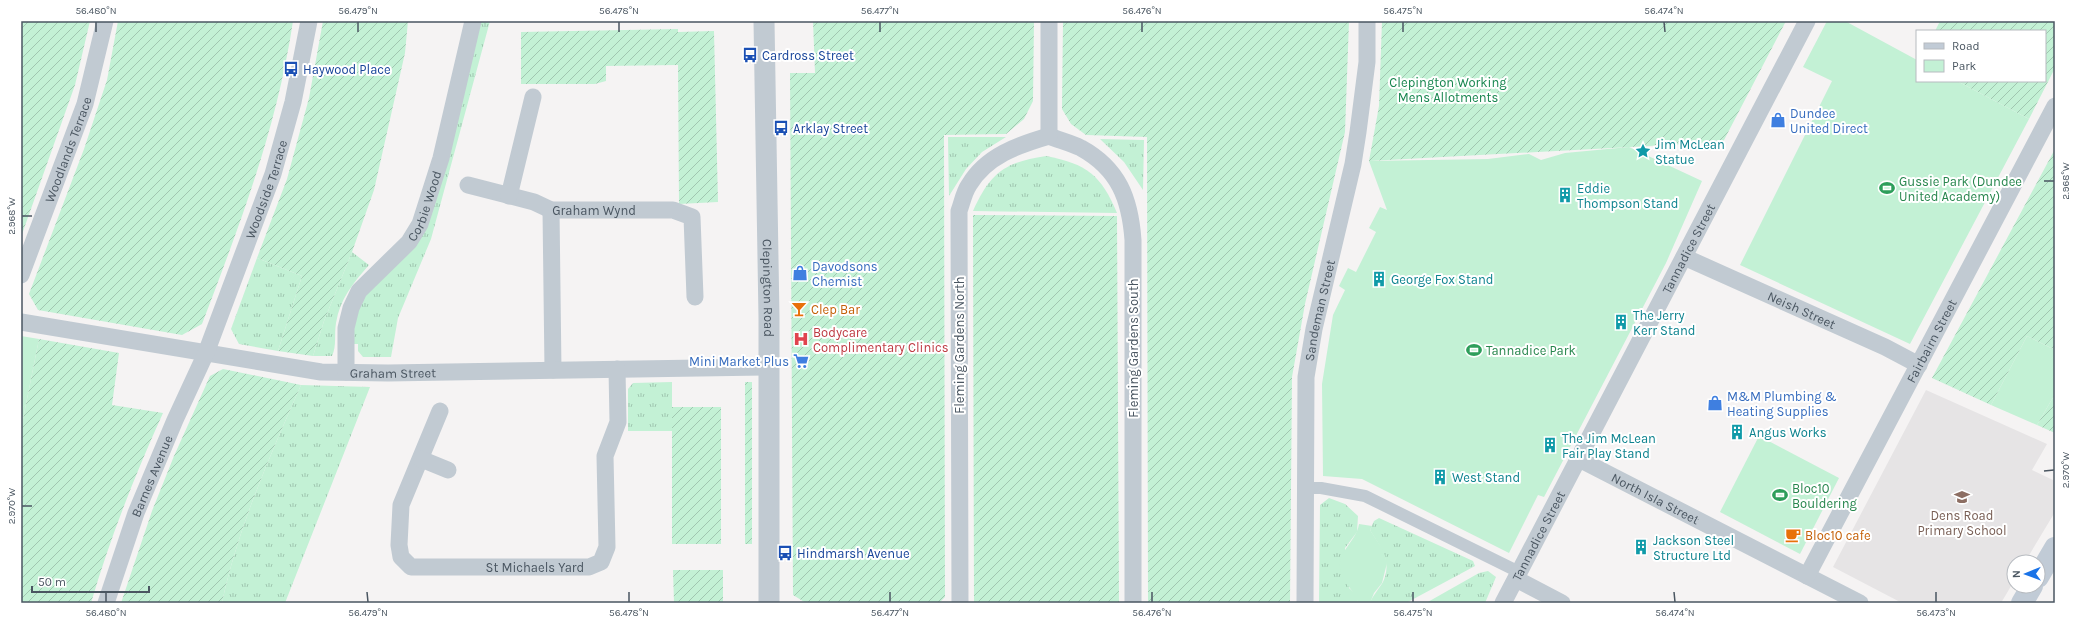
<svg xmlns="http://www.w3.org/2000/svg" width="2076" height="624" font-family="Karla,sans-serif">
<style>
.education{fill:#e6e4e5}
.grass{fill:url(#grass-tufts)}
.park{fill:#c3f1d5}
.garden{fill:url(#garden-furrows)}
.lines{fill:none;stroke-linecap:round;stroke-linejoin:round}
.pedestrian{stroke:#c1cad2;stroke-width:12}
.minor{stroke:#c1cad2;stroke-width:17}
.tertiary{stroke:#c1cad2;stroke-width:21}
.secondary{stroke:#c1cbd6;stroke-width:22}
.ticks{fill:none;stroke:#4a5661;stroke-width:1.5}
.labels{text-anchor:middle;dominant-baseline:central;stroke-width:4;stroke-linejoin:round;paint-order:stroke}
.transit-label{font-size:13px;fill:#164399;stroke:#fff;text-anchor:start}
.park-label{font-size:13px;fill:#17864f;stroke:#fff}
.shop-label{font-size:13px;fill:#366cbe;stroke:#fff;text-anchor:start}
.culture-label{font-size:13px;fill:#0d838f;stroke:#fff;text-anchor:start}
.street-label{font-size:13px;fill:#4a5661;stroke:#fff}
.leisure-label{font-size:13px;fill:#27864d;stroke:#fff;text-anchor:start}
.food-label{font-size:13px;fill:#c56008;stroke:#fff;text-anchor:start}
.health-label{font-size:13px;fill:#be3a42;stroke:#fff;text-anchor:start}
.education-label{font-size:13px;fill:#785e54;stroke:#fff}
.neatline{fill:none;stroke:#4a5661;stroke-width:1.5}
.ticks-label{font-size:10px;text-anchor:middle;fill:#4a5661}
</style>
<defs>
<pattern id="grass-tufts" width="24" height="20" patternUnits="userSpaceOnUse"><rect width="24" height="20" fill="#c3f1d5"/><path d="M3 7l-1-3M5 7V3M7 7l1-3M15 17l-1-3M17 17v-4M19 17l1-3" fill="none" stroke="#a0c6b0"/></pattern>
<pattern id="garden-furrows" width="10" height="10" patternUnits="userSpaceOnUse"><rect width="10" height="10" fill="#c3f1d5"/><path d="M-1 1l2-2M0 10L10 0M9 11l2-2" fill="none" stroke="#a0c6b0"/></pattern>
</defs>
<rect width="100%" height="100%" fill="#f5f3f3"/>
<path class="education" d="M1926,390l121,54 -15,26 23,11v31l-30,50h-11v19l-13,22h-99l-69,-36z"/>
<g class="grass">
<path d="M479,21h11l-59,218 -33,79 -7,39h-28l-5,-6v-7h-5v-19l6,-21 17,-22 39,-38z"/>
<path d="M948,137h58l-24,15 -16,17 -17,27z"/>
<path d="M1100,139l44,1 -1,50 -19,-28z"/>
<path d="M1046,156c41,8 55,19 71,57l-144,-2c17,-38 32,-49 73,-55z"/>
<path d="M352,252l17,13c-16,18 -29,34 -33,58 -2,12 1,22 -4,33h-19l11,-35z"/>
<path d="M257,258l45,18 -24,75 -39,-7 -8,-15z"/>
<path d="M672,382v49h-44v-42l5,-6z"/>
<path d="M301,385l69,2 -85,216h-63c16,-76 48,-147 79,-218z"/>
<path d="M1329,498l16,6 13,12 -1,16 -12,16 4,40 8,7 1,8h-39l1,-98z"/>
<path d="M1379,518l94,43 2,5 -69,37h-36c3,-8 9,-14 13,-21 10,-21 -3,-35 -13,-52l4,-9z"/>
<path d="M1488,571l8,6 -11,26h-59l53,-30z"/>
</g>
<g class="park">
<path d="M1827,21h18l72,39v21h40l72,38 -119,225 -170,-79 92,-184 -29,-14z"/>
<path d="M1629,147l73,34 -36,82 -122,234 -6,-2 -29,58 -147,-74 -39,-3 -1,-92 11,-69 12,-25 -6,-4 9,-18 8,4 20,-40 -7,-4 11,-21 7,3 -18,-49 119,-2 41,-5 12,6 24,-7z"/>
<path d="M21,336l18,3 -18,90z"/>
<path d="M2027,336l28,14v44l-18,31 -46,-20z"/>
<path d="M1759,436l80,42 -39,76 -80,-42z"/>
<path d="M1359,524l13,2 -2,4 13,20 4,13 -5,20 -8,10 -4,10h-12c-2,-12 -14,-18 -17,-30 -6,-21 15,-30 18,-49z"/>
</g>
<g class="garden">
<path d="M21,21h69l-15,64 -54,152z"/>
<path d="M118,21h175c-16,107 -53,203 -91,303l-20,11 -144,-25 -9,-16 55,-145 23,-69z"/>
<path d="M323,21h85l-3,32 -31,137 -22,62 -28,69 -11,35 -35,-5 24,-75 -45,-18 30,-79 22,-81z"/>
<path d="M813,21h221l-1,80 -9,18 -18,15 -62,1 1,462 -6,6h-133l-13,-8 -3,-522h25z"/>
<path d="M1063,21h286l-4,111 -40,172 -13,73 -2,226h-142l-1,-466 -61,-2 -15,-11 -9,-15z"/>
<path d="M1382,21h404l-63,121 -354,19 10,-55z"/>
<path d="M1940,21h115v47l-26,51 -72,-38h88v-50h-110z"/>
<path d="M678,29v3l36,-1 4,171 -39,2 -1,-139 -72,1v15l-11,3h-74v-52z"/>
<path d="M2055,149v201l-28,-14 -36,69 -59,-27z"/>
<path d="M973,215l144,1 2,387h-145z"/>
<path d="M39,339l80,14 -7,52 51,8c-28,62 -53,125 -72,190h-70v-174z"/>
<path d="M223,369l78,16c-31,71 -63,142 -79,218h-101l31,-92 22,-55 36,-80z"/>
<rect x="745" y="382" width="7" height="162"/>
<path d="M2055,394v39l-18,-8z"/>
<rect x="672" y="407" width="49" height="137"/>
<path d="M673,570h50v33h-49z"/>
</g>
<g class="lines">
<path class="pedestrian" d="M1306,488h15l44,8 154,76"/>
<g class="minor">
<path d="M1049,136c10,4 22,7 32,12 38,21 49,51 52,92v363"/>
<path d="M1049,136v-115"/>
<path id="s1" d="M468,185l66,17 17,8h122l19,7 3,80"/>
<path d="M509,196l24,-99"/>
<path d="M551,210l2,160"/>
<path id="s2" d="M1684,257l201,90 34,18"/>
<path id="s3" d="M21,275l64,-171 20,-83"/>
<path id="s4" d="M21,322l300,50 67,1 382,-6"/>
<path id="s5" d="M346,372v-44l5,-20 8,-17 50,-49 11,-18 21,-66 32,-137"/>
<path id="s6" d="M440,411l-39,94 -2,40 2,12 10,10h178l12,-5 6,-15 -2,-91 13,-34 -1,-53"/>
<path d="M421,459l27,11"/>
<path id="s7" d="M1579,459l281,144"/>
<path id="s8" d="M1807,576l248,-470"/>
<path d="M1516,579l46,24"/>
<path id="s9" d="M106,603l30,-90 39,-93 31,-67 67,-179 20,-72 16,-81"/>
<path d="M960,603l-1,-392c3,-8 5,-19 10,-26 17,-29 49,-40 80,-49"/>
<path id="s10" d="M1305,603l1,-226 8,-48 39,-165 5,-32 9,-70v-41"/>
<path id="s11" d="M1503,603l304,-582"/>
</g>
<path class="tertiary" id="s12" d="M764,21l5,297v285"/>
<g class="secondary">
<path d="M2038,577l17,-29"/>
<path d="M2022,603l10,-17"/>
</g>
</g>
<path class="ticks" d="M96,22v10M358,22v10M619,22v10M880,22v10M1142,22v10M1403,22v10M1664,22l1,10M2044,181h10M22,216h10M2044,471l10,-1M22,506h10M106,592v10M367,592l1,10M629,592v10M890,592v10M1152,592v10M1413,592v10M1674,592l1,10M1936,592v10"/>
<defs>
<symbol id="bus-bare" viewBox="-9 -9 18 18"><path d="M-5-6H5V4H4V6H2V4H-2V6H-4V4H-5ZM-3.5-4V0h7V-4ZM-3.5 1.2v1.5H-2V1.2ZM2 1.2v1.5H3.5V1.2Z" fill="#1a4fb4" stroke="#fff" stroke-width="2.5" paint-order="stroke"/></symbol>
<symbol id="shop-bare" viewBox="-9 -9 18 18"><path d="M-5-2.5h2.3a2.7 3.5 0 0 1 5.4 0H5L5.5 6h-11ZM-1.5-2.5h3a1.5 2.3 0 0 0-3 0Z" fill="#3f7fe0" stroke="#fff" stroke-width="2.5" paint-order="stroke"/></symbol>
<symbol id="sight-bare" viewBox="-9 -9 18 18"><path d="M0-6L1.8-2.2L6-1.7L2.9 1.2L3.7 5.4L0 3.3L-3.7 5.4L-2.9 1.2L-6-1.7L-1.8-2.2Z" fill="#0f9aa8" stroke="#fff" stroke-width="2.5" paint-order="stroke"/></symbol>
<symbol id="stadium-bare" viewBox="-9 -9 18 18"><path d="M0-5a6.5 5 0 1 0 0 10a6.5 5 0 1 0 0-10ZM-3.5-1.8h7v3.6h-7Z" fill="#2e9e5b" stroke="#fff" stroke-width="2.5" paint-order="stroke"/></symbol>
<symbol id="building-bare" viewBox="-9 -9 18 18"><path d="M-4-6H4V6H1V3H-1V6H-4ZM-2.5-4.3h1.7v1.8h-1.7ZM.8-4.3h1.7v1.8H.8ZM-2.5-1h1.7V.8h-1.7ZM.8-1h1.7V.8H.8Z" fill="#0f9aa8" stroke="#fff" stroke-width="2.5" paint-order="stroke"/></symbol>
<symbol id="bar-bare" viewBox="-9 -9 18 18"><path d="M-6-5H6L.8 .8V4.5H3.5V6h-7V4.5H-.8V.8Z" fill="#e8710a" stroke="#fff" stroke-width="2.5" paint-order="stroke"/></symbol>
<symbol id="hospital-bare" viewBox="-9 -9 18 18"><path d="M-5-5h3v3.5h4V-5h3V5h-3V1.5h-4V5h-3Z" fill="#e0444e" stroke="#fff" stroke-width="2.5" paint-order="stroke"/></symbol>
<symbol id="supermarket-bare" viewBox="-9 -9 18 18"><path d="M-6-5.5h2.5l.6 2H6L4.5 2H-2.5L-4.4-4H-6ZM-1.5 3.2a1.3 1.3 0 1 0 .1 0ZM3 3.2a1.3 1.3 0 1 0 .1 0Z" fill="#3f7fe0" stroke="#fff" stroke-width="2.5" paint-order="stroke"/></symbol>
<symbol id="school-bare" viewBox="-9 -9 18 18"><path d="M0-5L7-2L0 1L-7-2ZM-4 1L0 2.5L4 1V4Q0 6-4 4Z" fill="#8d6e63" stroke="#fff" stroke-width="2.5" paint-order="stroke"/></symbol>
<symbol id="cafe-bare" viewBox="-9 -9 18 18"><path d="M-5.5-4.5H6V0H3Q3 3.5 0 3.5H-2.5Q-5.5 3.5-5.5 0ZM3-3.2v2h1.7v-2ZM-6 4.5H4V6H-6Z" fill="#e8710a" stroke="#fff" stroke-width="2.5" paint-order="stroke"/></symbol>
</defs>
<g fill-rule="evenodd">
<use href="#bus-bare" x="739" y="44" width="22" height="22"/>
<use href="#bus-bare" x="280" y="58" width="22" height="22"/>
<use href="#shop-bare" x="1767" y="109" width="22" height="22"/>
<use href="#bus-bare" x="770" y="117" width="22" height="22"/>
<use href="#sight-bare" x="1632" y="140" width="22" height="22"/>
<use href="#stadium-bare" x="1876" y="177" width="22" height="22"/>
<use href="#building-bare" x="1554" y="184" width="22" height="22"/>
<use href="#shop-bare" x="789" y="262" width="22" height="22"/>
<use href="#building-bare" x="1368" y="268" width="22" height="22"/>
<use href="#bar-bare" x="788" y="298" width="22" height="22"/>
<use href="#building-bare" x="1610" y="311" width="22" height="22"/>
<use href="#hospital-bare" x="790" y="328" width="22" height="22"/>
<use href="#stadium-bare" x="1463" y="339" width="22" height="22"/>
<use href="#supermarket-bare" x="790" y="350" width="22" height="22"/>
<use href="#shop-bare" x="1704" y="392" width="22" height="22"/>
<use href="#building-bare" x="1726" y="421" width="22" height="22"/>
<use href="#building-bare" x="1539" y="434" width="22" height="22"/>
<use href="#building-bare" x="1429" y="466" width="22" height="22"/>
<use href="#stadium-bare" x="1769" y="484" width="22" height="22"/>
<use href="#school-bare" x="1951" y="486" width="22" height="22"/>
<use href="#cafe-bare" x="1782" y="524" width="22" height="22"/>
<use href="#building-bare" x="1630" y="536" width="22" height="22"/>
<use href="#bus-bare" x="774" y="542" width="22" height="22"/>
</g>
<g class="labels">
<g class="transit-label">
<text x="762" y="55">Cardross Street</text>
<text x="303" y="69">Haywood Place</text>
<text x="793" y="128">Arklay Street</text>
<text x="797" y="553">Hindmarsh Avenue</text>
</g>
<g class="park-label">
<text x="1448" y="82">Clepington Working<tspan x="1448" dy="15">Mens Allotments</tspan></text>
</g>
<g class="shop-label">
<text x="1790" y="113">Dundee<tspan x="1790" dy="15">United Direct</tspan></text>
<text x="812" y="266">Davodsons<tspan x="812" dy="15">Chemist</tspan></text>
<text x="789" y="361" text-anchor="end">Mini Market Plus</text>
<text x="1727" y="396">M&amp;M Plumbing &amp;<tspan x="1727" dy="15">Heating Supplies</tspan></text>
</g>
<g class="culture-label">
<text x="1655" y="144">Jim McLean<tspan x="1655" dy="15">Statue</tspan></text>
<text x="1577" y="188">Eddie<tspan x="1577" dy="15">Thompson Stand</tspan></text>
<text x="1391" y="279">George Fox Stand</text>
<text x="1633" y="315">The Jerry<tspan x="1633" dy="15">Kerr Stand</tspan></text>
<text x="1749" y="432">Angus Works</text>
<text x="1562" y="438">The Jim McLean<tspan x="1562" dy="15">Fair Play Stand</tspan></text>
<text x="1452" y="477">West Stand</text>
<text x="1653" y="540">Jackson Steel<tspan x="1653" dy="15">Structure Ltd</tspan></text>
</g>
<g class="street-label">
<text stroke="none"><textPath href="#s3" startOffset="134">Woodlands Terrace</textPath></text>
<text stroke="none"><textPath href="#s9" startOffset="444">Woodside Terrace</textPath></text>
<text stroke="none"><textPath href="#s5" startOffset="193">Corbie Wood</textPath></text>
<text stroke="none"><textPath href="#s1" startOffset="130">Graham Wynd</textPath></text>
<text stroke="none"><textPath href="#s11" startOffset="400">Tannadice Street</textPath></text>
<text stroke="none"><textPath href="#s12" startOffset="267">Clepington Road</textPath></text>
<text stroke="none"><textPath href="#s10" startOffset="294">Sandeman Street</textPath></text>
<text stroke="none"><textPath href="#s2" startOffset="129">Neish Street</textPath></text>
<text stroke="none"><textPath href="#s8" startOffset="266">Fairbairn Street</textPath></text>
<text transform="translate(959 345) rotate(-90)">Fleming Gardens North</text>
<text transform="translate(1133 348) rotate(-90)">Fleming Gardens South</text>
<text stroke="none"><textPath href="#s4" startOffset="376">Graham Street</textPath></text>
<text stroke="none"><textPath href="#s9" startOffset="135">Barnes Avenue</textPath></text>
<text stroke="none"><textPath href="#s7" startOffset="86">North Isla Street</textPath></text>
<text stroke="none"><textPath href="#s11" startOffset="76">Tannadice Street</textPath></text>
<text stroke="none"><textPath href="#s6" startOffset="292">St Michaels Yard</textPath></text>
</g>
<g class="leisure-label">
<text x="1899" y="181">Gussie Park (Dundee<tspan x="1899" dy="15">United Academy)</tspan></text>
<text x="1486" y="350">Tannadice Park</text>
<text x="1792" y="488">Bloc10<tspan x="1792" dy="15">Bouldering</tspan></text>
</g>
<g class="food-label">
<text x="811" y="309">Clep Bar</text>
<text x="1805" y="535">Bloc10 cafe</text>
</g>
<g class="health-label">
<text x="813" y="332">Bodycare<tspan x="813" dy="15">Complimentary Clinics</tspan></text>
</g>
<g class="education-label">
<text x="1962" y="515">Dens Road<tspan x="1962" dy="15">Primary School</tspan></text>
</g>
</g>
<rect width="2076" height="624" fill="none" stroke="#ffffff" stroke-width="44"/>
<rect x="1916" y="30" width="130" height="52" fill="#ffffff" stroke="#b7bbc0"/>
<rect x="1924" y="43" width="20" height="6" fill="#c1cbd6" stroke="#b7bbc0"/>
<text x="1952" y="50" font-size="12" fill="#4a5661">Road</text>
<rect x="1924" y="60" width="20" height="12" fill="#c3f1d5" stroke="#b7bbc0"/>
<text x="1952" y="70" font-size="12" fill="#4a5661">Park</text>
<g transform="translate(2026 574) rotate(269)"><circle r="19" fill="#ffffff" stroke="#b7bbc0"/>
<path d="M0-3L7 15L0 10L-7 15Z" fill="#1a73e8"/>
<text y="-6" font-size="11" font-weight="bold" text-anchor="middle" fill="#4a5661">N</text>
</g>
<path d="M32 586v6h117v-6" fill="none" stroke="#4a5661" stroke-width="2"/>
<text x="38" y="586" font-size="12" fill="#4a5661" stroke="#ffffff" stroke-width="3" paint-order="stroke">50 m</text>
<rect x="22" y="22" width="2032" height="580" class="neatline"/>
<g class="ticks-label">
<text x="96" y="14">56.480°N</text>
<text x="358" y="14">56.479°N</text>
<text x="619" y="14">56.478°N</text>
<text x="880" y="14">56.477°N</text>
<text x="1142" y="14">56.476°N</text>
<text x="1403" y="14">56.475°N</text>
<text x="1664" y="14">56.474°N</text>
<text transform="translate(2065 181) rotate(-90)" y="4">2.968°W</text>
<text transform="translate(11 216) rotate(-90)" y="4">2.968°W</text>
<text transform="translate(2065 470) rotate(-90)" y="4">2.970°W</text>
<text transform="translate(11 506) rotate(-90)" y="4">2.970°W</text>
<text x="106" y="616">56.480°N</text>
<text x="368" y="616">56.479°N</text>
<text x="629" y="616">56.478°N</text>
<text x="890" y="616">56.477°N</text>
<text x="1152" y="616">56.476°N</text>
<text x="1413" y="616">56.475°N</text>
<text x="1675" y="616">56.474°N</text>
<text x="1936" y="616">56.473°N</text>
</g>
</svg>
